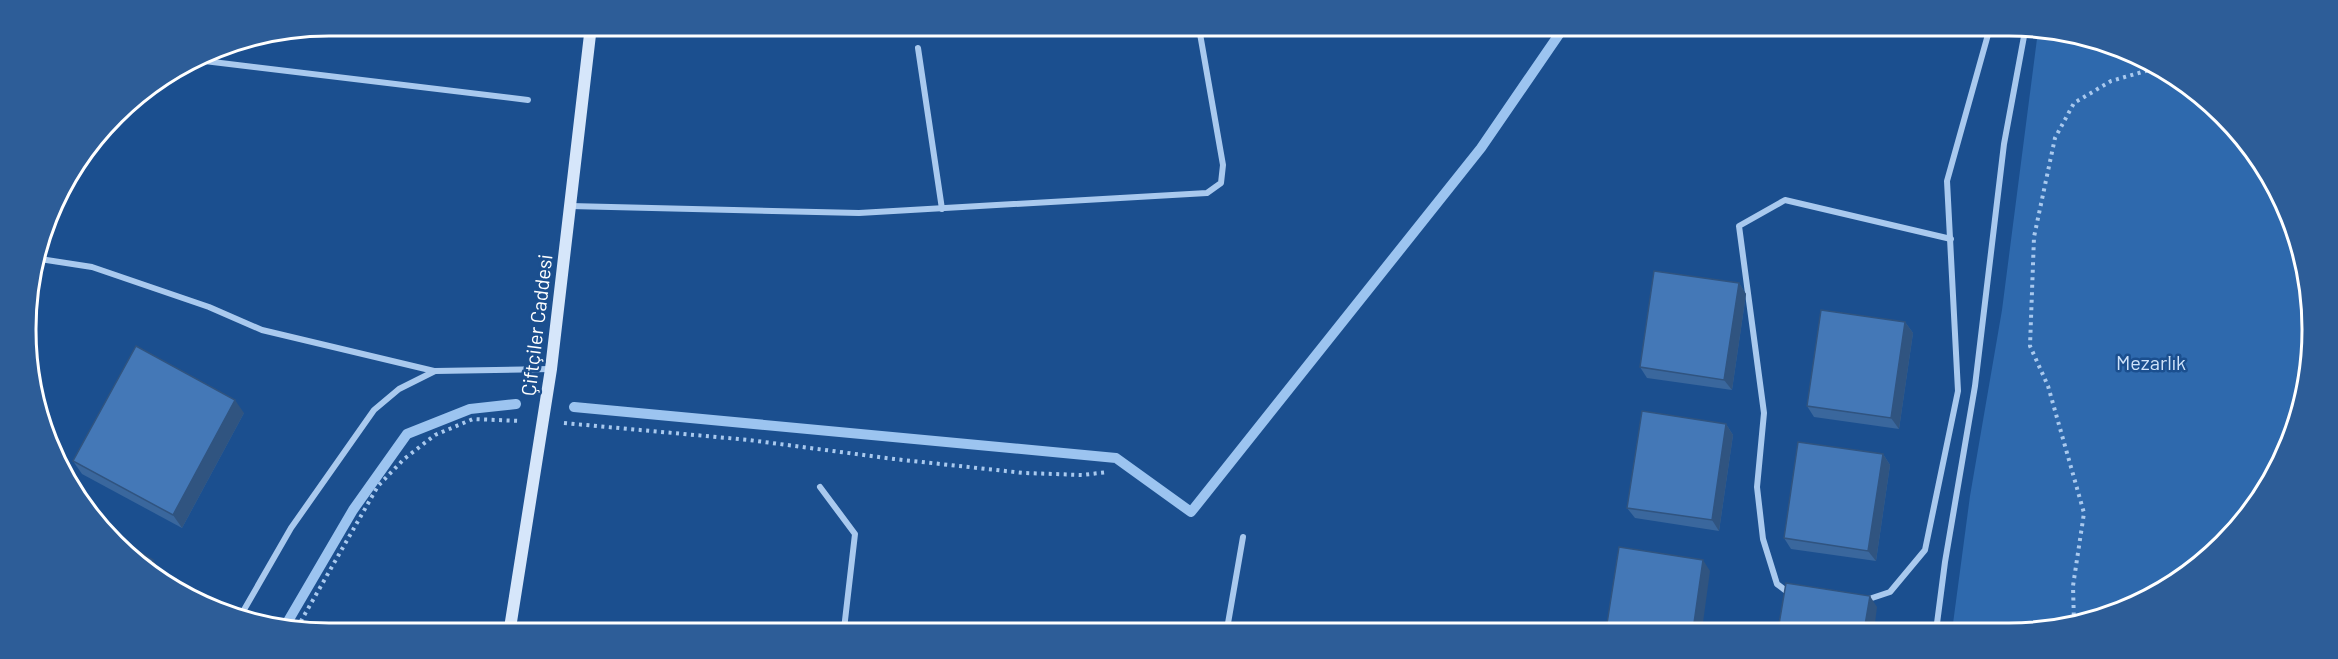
<svg xmlns="http://www.w3.org/2000/svg" width="2338" height="659" font-family="Barlow,sans-serif">
<style>
.green{fill:#2e69ad}
.lines{fill:none;stroke-linecap:round;stroke-linejoin:round}
.stream{stroke:#9cc4f0;stroke-width:10}
.path{stroke:#a9c9ee;stroke-width:4;stroke-dasharray:3 4.5;stroke-linecap:butt}
.street{stroke:#a9c9ee;stroke-width:6}
.secondary{stroke:#d6e6fa;stroke-width:12}
.wall{fill:#3a679d}
.shaded-wall{fill:#305480}
.building{fill:#4478b7;stroke:#305480;stroke-width:1.5}
.labels{text-anchor:middle;dominant-baseline:central;stroke-width:5;stroke-linejoin:round;paint-order:stroke}
.street-label{font-size:20px;fill:#fff;stroke:#1b4f8f}
.park-label{font-size:20px;fill:#cfe3fa;stroke:#1b4f8f}
.rim{fill:none;stroke:#fff;stroke-width:3}
</style>
<rect width="100%" height="100%" fill="#1b4f8f"/>
<path class="green" d="M2038,31h29l110,46 84,83 46,110v118l-35,93 -63,77 -66,44 -95,29h-96l18,-135 32,-186z"/>
<g class="lines">
<g class="stream">
<path d="M574,407l542,51 75,54 290,-364 81,-118"/>
<path d="M284,628l69,-118 54,-76 63,-25 46,-5"/>
</g>
<g class="path">
<path d="M564,423l185,17 145,19 130,14 58,2 26,-3"/>
<path d="M2074,623l-1,-37 11,-73 -36,-127 -18,-40 4,-109 21,-99 19,-35 37,-22 45,-13"/>
<path d="M297,628l81,-142 26,-27 31,-24 38,-16 48,2"/>
</g>
<g class="street">
<path d="M918,48l24,161"/>
<path d="M196,60l332,40"/>
<path d="M570,206l289,7 348,-20 14,-10 2,-18 -24,-137"/>
<path d="M40,259l52,8 117,40 53,23 172,41"/>
<path d="M820,487l35,47 -11,95"/>
<path d="M1790,594l-13,-10 -14,-45 -6,-52 7,-74 -25,-187 46,-26 166,39"/>
<path d="M1866,600l24,-8 35,-42 33,-159 -11,-210 42,-150"/>
<path d="M241,615l50,-87 83,-118 25,-21 36,-18 116,-2"/>
<path d="M1227,629l16,-92"/>
<path d="M1936,631l9,-69 30,-176 29,-242 21,-113"/>
</g>
<path class="secondary" d="M510,628l41,-259 40,-343"/>
</g>
<g class="wall">
<path d="M1739,283l7,11 -14,96 -85,-12 -7,-11z"/>
<path d="M1905,322l8,11 -14,96 -85,-12 -7,-11z"/>
<path d="M244,413l-62,115 -100,-54 -9,-13z"/>
<path d="M1726,424l7,11 -14,96 -84,-13 -8,-10z"/>
<path d="M1883,454l7,11 -14,96 -85,-12 -7,-11z"/>
</g>
<g class="shaded-wall">
<path d="M1739,283l7,11 -14,96 -8,-10z"/>
<path d="M1905,322l8,11 -14,96 -8,-11z"/>
<path d="M235,400l9,13 -62,115 -9,-13z"/>
<path d="M1726,424l7,11 -14,96 -7,-11z"/>
<path d="M1883,454l7,11 -14,96 -8,-10z"/>
<path d="M153,560l8,11 -5,7 -9,-8z"/>
<path d="M1703,560l7,11 -8,59h-9z"/>
<path d="M1870,596l7,11 -3,24h-10z"/>
</g>
<g class="building">
<path d="M1654,271l85,12 -15,97 -84,-13z"/>
<path d="M1821,310l84,12 -14,96 -84,-12z"/>
<path d="M136,346l99,54 -62,115 -100,-54z"/>
<path d="M1642,411l84,13 -14,96 -85,-12z"/>
<path d="M1798,442l85,12 -15,97 -84,-13z"/>
<path d="M109,534l44,26 -6,10z"/>
<path d="M1619,547l84,13 -10,70h-87z"/>
<path d="M1786,583l84,13 -6,35 -86,-1z"/>
</g>
<g class="labels">
<g class="street-label">
<text transform="translate(536 325) rotate(-83)">Çiftçiler Caddesi</text>
</g>
<g class="park-label">
<text x="2151" y="362">Mezarlık</text>
</g>
</g>
<path d="M0 0H2338V659H0ZM329 36H2009A293 293 0 0 1 2302 329V330A293 293 0 0 1 2009 623H329A293 293 0 0 1 36 330V329A293 293 0 0 1 329 36Z" fill="#2d5d98" fill-rule="evenodd"/>
<path class="rim" d="M329 36H2009A293 293 0 0 1 2302 329V330A293 293 0 0 1 2009 623H329A293 293 0 0 1 36 330V329A293 293 0 0 1 329 36Z"/>
</svg>
